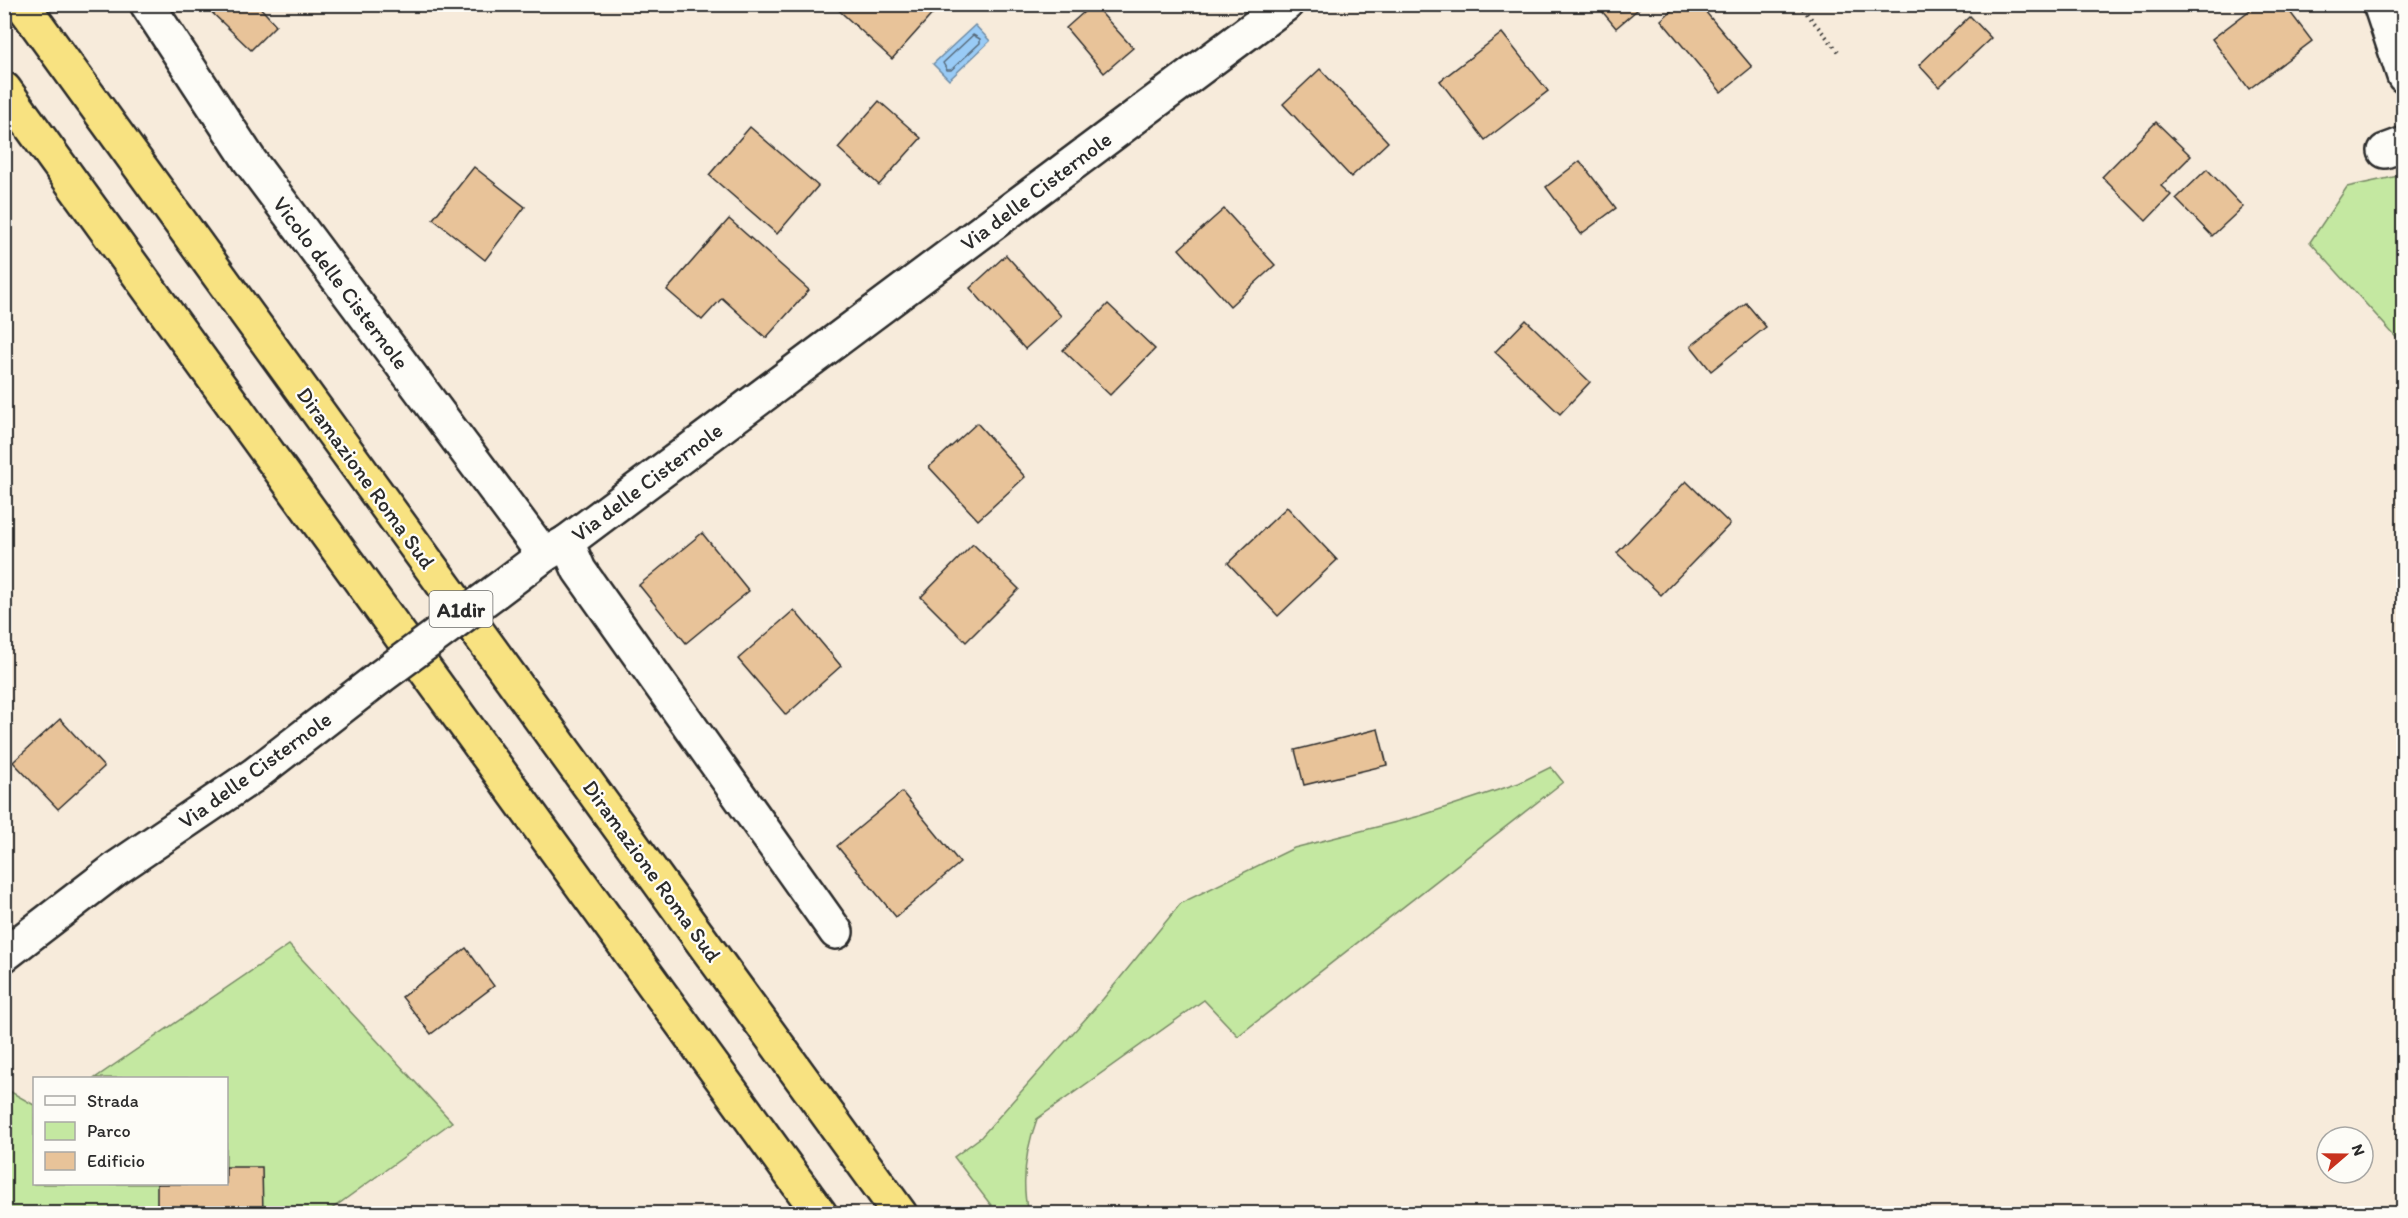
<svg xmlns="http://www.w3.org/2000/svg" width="2408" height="1218" font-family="Itim,sans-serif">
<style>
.green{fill:#c4e8a1;stroke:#788a66;stroke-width:1.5}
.water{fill:#99cbf6;stroke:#6d8ba5;stroke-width:1.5}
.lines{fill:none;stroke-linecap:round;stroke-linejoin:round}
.shore{stroke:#576b7c;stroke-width:1.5}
.building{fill:#e8c399;stroke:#2b2b2b;stroke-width:1.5}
.minor-casing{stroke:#2b2b2b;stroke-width:38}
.highway-casing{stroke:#2b2b2b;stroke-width:38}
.path{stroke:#2b2b2b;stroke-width:4;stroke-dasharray:1.5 4.5;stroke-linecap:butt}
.minor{stroke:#fdfcf7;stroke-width:33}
.highway{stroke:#f8e281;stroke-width:33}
.minor-bridge-casing{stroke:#2b2b2b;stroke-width:38;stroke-linecap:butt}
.minor-bridge{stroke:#fdfcf7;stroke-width:33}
.labels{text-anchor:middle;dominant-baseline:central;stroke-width:4.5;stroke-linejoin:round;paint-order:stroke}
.shield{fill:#fdfcf7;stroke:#6a6a68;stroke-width:1.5}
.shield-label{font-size:21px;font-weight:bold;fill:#2b2b2b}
.street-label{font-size:22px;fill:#2b2b2b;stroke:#fdfcf7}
</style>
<rect width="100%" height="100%" fill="#f7ebdb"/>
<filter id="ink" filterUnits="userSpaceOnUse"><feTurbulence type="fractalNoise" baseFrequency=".0167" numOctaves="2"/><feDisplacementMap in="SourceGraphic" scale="12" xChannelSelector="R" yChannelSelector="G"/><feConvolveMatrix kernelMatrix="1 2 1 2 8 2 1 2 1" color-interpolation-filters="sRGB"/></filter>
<g filter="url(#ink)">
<g class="green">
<path d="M2403,175v170l-93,-103 37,-55z"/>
<path d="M1551,767l12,15 -325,254 -34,-36 -167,119c-11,30 -16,63 -9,94h-31l-43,-56 27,-20 122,-138 78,-96 113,-55 126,-32 99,-33z"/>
<path d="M289,945l163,177 -126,91h-321l-1,-125 30,17v79h192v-106h-131z"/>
</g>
<path class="water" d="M975,25l15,16 -41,39 -16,-16z"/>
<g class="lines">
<path class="shore" d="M973,35l7,4v4l-29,27h-4l-4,-7z"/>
</g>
<g class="building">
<path d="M203,4h54l19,21 -25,25z"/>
<path d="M832,4h95l8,7 -43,48z"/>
<path d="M1093,4l40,44 -29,25 -38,-45z"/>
<path d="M1596,4h48l-28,24z"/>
<path d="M1679,4h20l53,63 -31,25 -60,-72z"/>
<path d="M2258,4h26l28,37 -63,48 -37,-50z"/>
<path d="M1970,16l21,22 -52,49 -20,-22z"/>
<path d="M1502,33l46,58 -63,49 -45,-59z"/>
<path d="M1320,69l68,73 -37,35 -68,-73z"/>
<path d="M879,101l42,37 -42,47 -41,-37z"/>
<path d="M2156,122l35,34 -30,30 10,9 -25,26 -44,-44z"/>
<path d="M750,127l68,59 -41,48 -68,-59z"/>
<path d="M1580,161l36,47 -35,26 -35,-47z"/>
<path d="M474,167l51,40 -40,53 -52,-41z"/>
<path d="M2207,169l36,38 -31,29 -36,-37z"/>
<path d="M1224,209l51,56 -45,41 -51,-57z"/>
<path d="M729,219l80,71 -43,48 -44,-40 -20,22 -35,-30z"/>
<path d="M1006,255l55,61 -36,33 -55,-61z"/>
<path d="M1746,303l20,24 -55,44 -20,-25z"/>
<path d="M1108,304l47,45 -45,46 -47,-45z"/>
<path d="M1526,320l64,62 -30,32 -65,-62z"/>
<path d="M977,423l48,54 -47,43 -49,-53z"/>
<path d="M1686,481l44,43 -69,71 -44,-42z"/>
<path d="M1287,507l50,53 -59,56 -50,-53z"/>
<path d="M702,533l47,58 -63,52 -47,-58z"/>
<path d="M973,544l46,45 -53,53 -45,-45z"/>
<path d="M794,610l47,56 -55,49 -48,-56z"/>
<path d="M60,719l44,48 -46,42 -45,-47z"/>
<path d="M1378,729l9,36 -83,20 -9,-35z"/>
<path d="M902,792l58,71 -64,54 -59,-71z"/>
<path d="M466,948l28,38 -63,48 -29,-37z"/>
<path d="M226,1167h36l1,47h-106v-30h69z"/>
</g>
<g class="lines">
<defs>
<g id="minor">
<path d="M147,4l103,157 294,394"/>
<path d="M2380,4l24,72"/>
<path d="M2385,151l19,-7"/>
<path d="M567,542l12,28 257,362"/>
<path d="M495,592l49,-37 23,-13 719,-538"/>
<path d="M4,955l113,-87 137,-93 125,-97"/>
</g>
<g id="highway">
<path d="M22,4l878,1210"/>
<path d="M4,89l816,1125"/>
</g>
</defs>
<use href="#minor" class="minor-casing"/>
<use href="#highway" class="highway-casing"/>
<path class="path" d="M1799,4l39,47"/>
<use href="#minor" class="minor"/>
<use href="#highway" class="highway"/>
<defs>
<path id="minor-bridge" d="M379,678l116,-86"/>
</defs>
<use href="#minor-bridge" class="minor-bridge-casing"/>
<use href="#minor-bridge" class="minor-bridge"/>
</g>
</g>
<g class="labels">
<rect class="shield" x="429.5" y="591" width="63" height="36" rx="4.5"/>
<g class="shield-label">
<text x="461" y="609">A1dir</text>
</g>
<g class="street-label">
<text transform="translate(1036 191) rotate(-37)">Via delle Cisternole</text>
<text transform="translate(341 283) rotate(53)">Vicolo delle Cisternole</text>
<text transform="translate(366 478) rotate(54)">Diramazione Roma Sud</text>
<text transform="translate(647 482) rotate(-37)">Via delle Cisternole</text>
<text transform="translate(255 770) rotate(-36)">Via delle Cisternole</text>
<text transform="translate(652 871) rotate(54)">Diramazione Roma Sud</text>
</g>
</g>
<rect width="2408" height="1218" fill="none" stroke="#fdfcf7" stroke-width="24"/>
<rect x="12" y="12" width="2384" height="1194" fill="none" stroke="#2b2b2b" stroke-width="2" filter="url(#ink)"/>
<rect x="33" y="1077" width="195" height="108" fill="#fdfcf7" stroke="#a9a8a5" stroke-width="1.5"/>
<rect x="45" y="1096" width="30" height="9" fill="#fdfcf7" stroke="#a9a8a5" stroke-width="1.5"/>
<text x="87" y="1107" font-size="18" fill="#2b2b2b">Strada</text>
<rect x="45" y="1122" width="30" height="18" fill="#c4e8a1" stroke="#a9a8a5" stroke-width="1.5"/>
<text x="87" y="1137" font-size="18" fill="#2b2b2b">Parco</text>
<rect x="45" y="1152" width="30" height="18" fill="#e8c399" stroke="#a9a8a5" stroke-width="1.5"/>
<text x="87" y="1167" font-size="18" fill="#2b2b2b">Edificio</text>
<g transform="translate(2345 1155) rotate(70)"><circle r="28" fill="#fdfcf7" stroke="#a9a8a5" stroke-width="1.5"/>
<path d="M0-4.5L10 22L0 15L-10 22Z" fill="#c8321e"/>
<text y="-9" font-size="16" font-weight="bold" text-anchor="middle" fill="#2b2b2b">N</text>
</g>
</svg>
